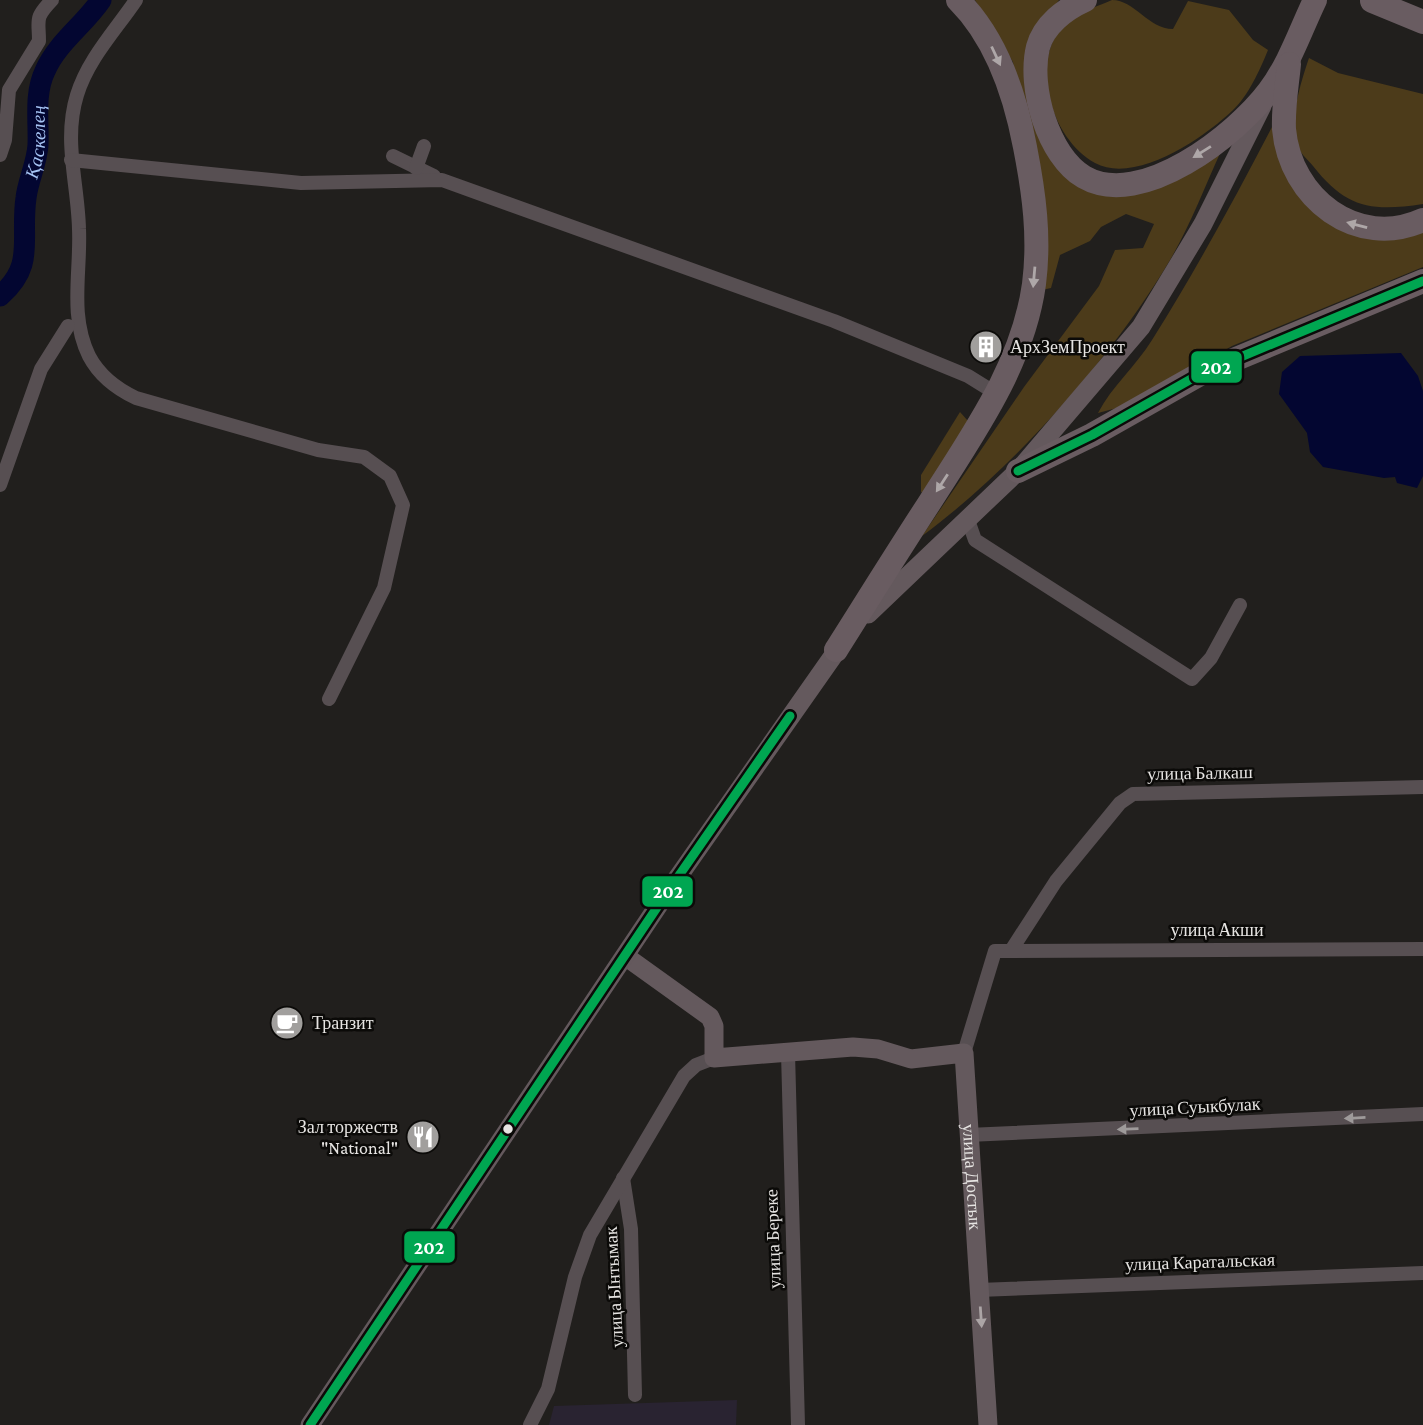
<svg xmlns="http://www.w3.org/2000/svg" width="1423" height="1425" font-family="'Crimson Pro',serif">
<style>
.industrial{fill:#292331}
.green{fill:#4c3b1a}
.water{fill:#030631}
.lines{fill:none;stroke-linecap:round;stroke-linejoin:round}
.river{stroke:#030631;stroke-width:21}
.street{stroke:#574f52;stroke-width:14}
.secondary{stroke:#64595d;stroke-width:19}
.highway{stroke:#695c61;stroke-width:24}
.bus-1-casing{stroke:#0b0a08;stroke-width:14}
.bus-1{stroke:#00a651;stroke-width:9}
.oneway{fill:#aea7a8}
.oneway2{fill:#9e9a9a}
.oneway3{fill:#aca5a6}
.bus-dot{fill:#e6e4e2;stroke:#0b0a08;stroke-width:2.5}
.labels{text-anchor:middle;dominant-baseline:central;stroke-width:5;stroke-linejoin:round;paint-order:stroke}
.poi-label{font-size:18px;fill:#e6e4e2;stroke:#0b0a08;text-anchor:start}
.street-label{font-size:18px;fill:#e6e4e2;stroke:#0b0a08}
.water-label{font-size:19px;font-style:italic;fill:#a6c4f4;stroke:#0b0a08}
.line-badge{stroke:#0b0a08;stroke-width:2.5}
.badge-label{font-size:19px;text-anchor:middle;font-weight:bold;fill:#fff}
</style>
<rect width="100%" height="100%" fill="#211f1d"/>
<path class="industrial" d="M737,1400l-1,25h-187l5,-19z"/>
<g class="green">
<path d="M975,0h84l-22,29 -8,32 58,125 135,-37c-17,37 -32,77 -52,111 -58,98 -157,209 -248,276l102,-149 75,-101 16,-36 28,-2 11,-24 -28,-10 -25,13 -11,14 -30,14 -9,33 -9,2 -29,-228z"/>
<path d="M1112,0c23,0 36,29 61,29l15,-28 41,9 24,30 15,10c-8,20 -20,46 -35,60 -29,28 -98,75 -138,53 -44,-24 -69,-105 -27,-142 11,-10 31,-15 44,-21z"/>
<path d="M1309,58l29,15 85,21v110c-52,8 -77,4 -110,-38 -5,-6 -15,-15 -16,-22 -7,-28 3,-59 12,-86z"/>
<path d="M1273,125l60,99 90,1v42l-191,79 -100,58 -34,9c14,-27 38,-47 54,-73 44,-70 83,-142 121,-215z"/>
<path d="M960,412l8,9 -43,73 -4,-2v-17z"/>
</g>
<path class="water" d="M1401,353l17,23 5,15v85l-6,12 -20,-5 -2,-6 -11,1 -61,-11 -13,-15 -3,-19 -28,-39 3,-22 18,-16z"/>
<g class="lines">
<path class="river" id="s1" d="M0,296c36,-31 20,-56 26,-98 2,-18 11,-35 12,-53 1,-24 -4,-51 7,-74 12,-28 39,-46 56,-71"/>
<g class="street">
<path d="M136,0c-21,31 -48,59 -59,95 -14,45 1,89 2,134 2,43 -10,86 10,127 10,19 28,33 47,42l182,52 46,7 26,19 13,29 -19,83 -55,111"/>
<path d="M0,155l5,-15 4,-50 30,-49c0,-22 -5,-22 13,-41"/>
<path d="M393,156l41,20"/>
<path d="M71,160l230,23 141,-3 392,141 134,55 29,18"/>
<path d="M416,168l8,-22"/>
<path d="M0,485l41,-116 27,-43"/>
<path d="M968,520l7,20 217,139 19,-21 29,-53"/>
<path d="M1012,949l44,-68 64,-78 13,-9 290,-7"/>
<path d="M788,1053l10,372"/>
<path d="M964,1053l31,-102 428,-2"/>
<path d="M968,1135l455,-21"/>
<path d="M623,1178l8,51 4,166"/>
<path d="M979,1290l444,-17"/>
<path d="M530,1425l18,-36 27,-112 15,-42 94,-159 12,-11 18,-7"/>
</g>
<g class="secondary">
<path d="M868,614l150,-143 123,-144 62,-103 59,-118"/>
<path id="s2" d="M625,956l85,61 4,9v32l139,-11 25,2 33,10 53,-6 24,372"/>
<path d="M310,1425l354,-528 181,-258"/>
</g>
<g class="highway">
<path d="M1085,0c-20,9 -41,25 -47,47 -10,40 10,109 46,130 57,33 152,-42 185,-86 20,-26 32,-62 46,-91"/>
<path d="M1372,1l51,21"/>
<path d="M1289,64c-2,21 -6,43 -5,65 6,69 73,121 139,91"/>
<path d="M1018,471l74,-36 108,-61 223,-93"/>
<path d="M836,650c31,-49 62,-99 94,-148 43,-68 93,-137 104,-218 6,-47 0,-91 -9,-137 -10,-53 -28,-108 -67,-147"/>
</g>
<defs>
<g id="bus-1">
<path d="M1018,471l74,-36 108,-61 223,-93"/>
<path d="M310,1425l354,-528 126,-181"/>
</g>
</defs>
<use href="#bus-1" class="bus-1-casing"/>
<use href="#bus-1" class="bus-1"/>
</g>
<defs><path id="oneway-solid" d="M-6-.8H1V-3.2L6.5 0L1 3.2V.8H-6Z" transform="scale(1.75)"/></defs>
<g class="oneway">
<use href="#oneway-solid" transform="translate(996 56) rotate(65)"/>
<use href="#oneway-solid" transform="translate(1202 152) rotate(148)"/>
<use href="#oneway-solid" transform="translate(1357 225) rotate(-165)"/>
<use href="#oneway-solid" transform="translate(1034 277) rotate(95)"/>
<use href="#oneway-solid" transform="translate(942 483) rotate(123)"/>
</g>
<g class="oneway2">
<use href="#oneway-solid" transform="translate(1355 1118) rotate(177)"/>
<use href="#oneway-solid" transform="translate(1128 1129) rotate(178)"/>
</g>
<use class="oneway3" href="#oneway-solid" transform="translate(981 1317) rotate(86)"/>
<defs>
<symbol id="building-disc" viewBox="-11 -11 22 22"><circle r="9.5" fill="#a19f9d" stroke="#0b0a08"/><path d="M-4-6H4V6H1V3H-1V6H-4ZM-2.5-4.3h1.7v1.8h-1.7ZM.8-4.3h1.7v1.8H.8ZM-2.5-1h1.7V.8h-1.7ZM.8-1h1.7V.8H.8Z" fill="#fff"/></symbol>
<symbol id="cafe-disc" viewBox="-11 -11 22 22"><circle r="9.5" fill="#a19f9d" stroke="#0b0a08"/><path d="M-5.5-4.5H6V0H3Q3 3.5 0 3.5H-2.5Q-5.5 3.5-5.5 0ZM3-3.2v2h1.7v-2ZM-6 4.5H4V6H-6Z" fill="#fff"/></symbol>
<symbol id="restaurant-disc" viewBox="-11 -11 22 22"><circle r="9.5" fill="#a19f9d" stroke="#0b0a08"/><path d="M-5-6h1v4h1v-4h1v4h1v-4h1v5L-1.5 .5V6h-2V.5L-5-1ZM5-6V6H3V1.5H1.5Q1.5-4 5-6Z" fill="#fff"/></symbol>
</defs>
<g fill-rule="evenodd">
<use href="#building-disc" x="967" y="328" width="38" height="38"/>
<use href="#cafe-disc" x="268" y="1004" width="38" height="38"/>
<use href="#restaurant-disc" x="404" y="1118" width="38" height="38"/>
</g>
<circle class="bus-dot" cx="508" cy="1129" r="6"/>
<g class="labels">
<g class="poi-label">
<text x="1010" y="347">АрхЗемПроект</text>
<text x="312" y="1023">Транзит</text>
<text x="398" y="1127" text-anchor="end">Зал торжеств<tspan x="398" dy="21">"National"</tspan></text>
</g>
<g class="street-label">
<text transform="translate(1200 773) rotate(-1)">улица Балкаш</text>
<text x="1217" y="930">улица Акши</text>
<text transform="translate(1195 1107) rotate(-3)">улица Суыкбулак</text>
<text stroke="none"><textPath href="#s2" startOffset="523">улица Достык</textPath></text>
<text transform="translate(773 1239) rotate(-92)">улица Береке</text>
<text transform="translate(1200 1262) rotate(-2)">улица Каратальская</text>
<text transform="translate(614 1287) rotate(-93)">улица Ынтымак</text>
</g>
<g class="water-label">
<text stroke="none"><textPath href="#s1" startOffset="163">Қаскелең</textPath></text>
</g>
</g>
<g class="line-badge">
<rect x="1190" y="350" width="53" height="34" rx="7" fill="#00a651"/>
<rect x="641" y="875" width="53" height="33" rx="7" fill="#00a651"/>
<rect x="403" y="1230" width="53" height="34" rx="7" fill="#00a651"/>
</g>
<g class="badge-label">
<text x="1216" y="374">202</text>
<text x="668" y="898">202</text>
<text x="429" y="1254">202</text>
</g>
</svg>
